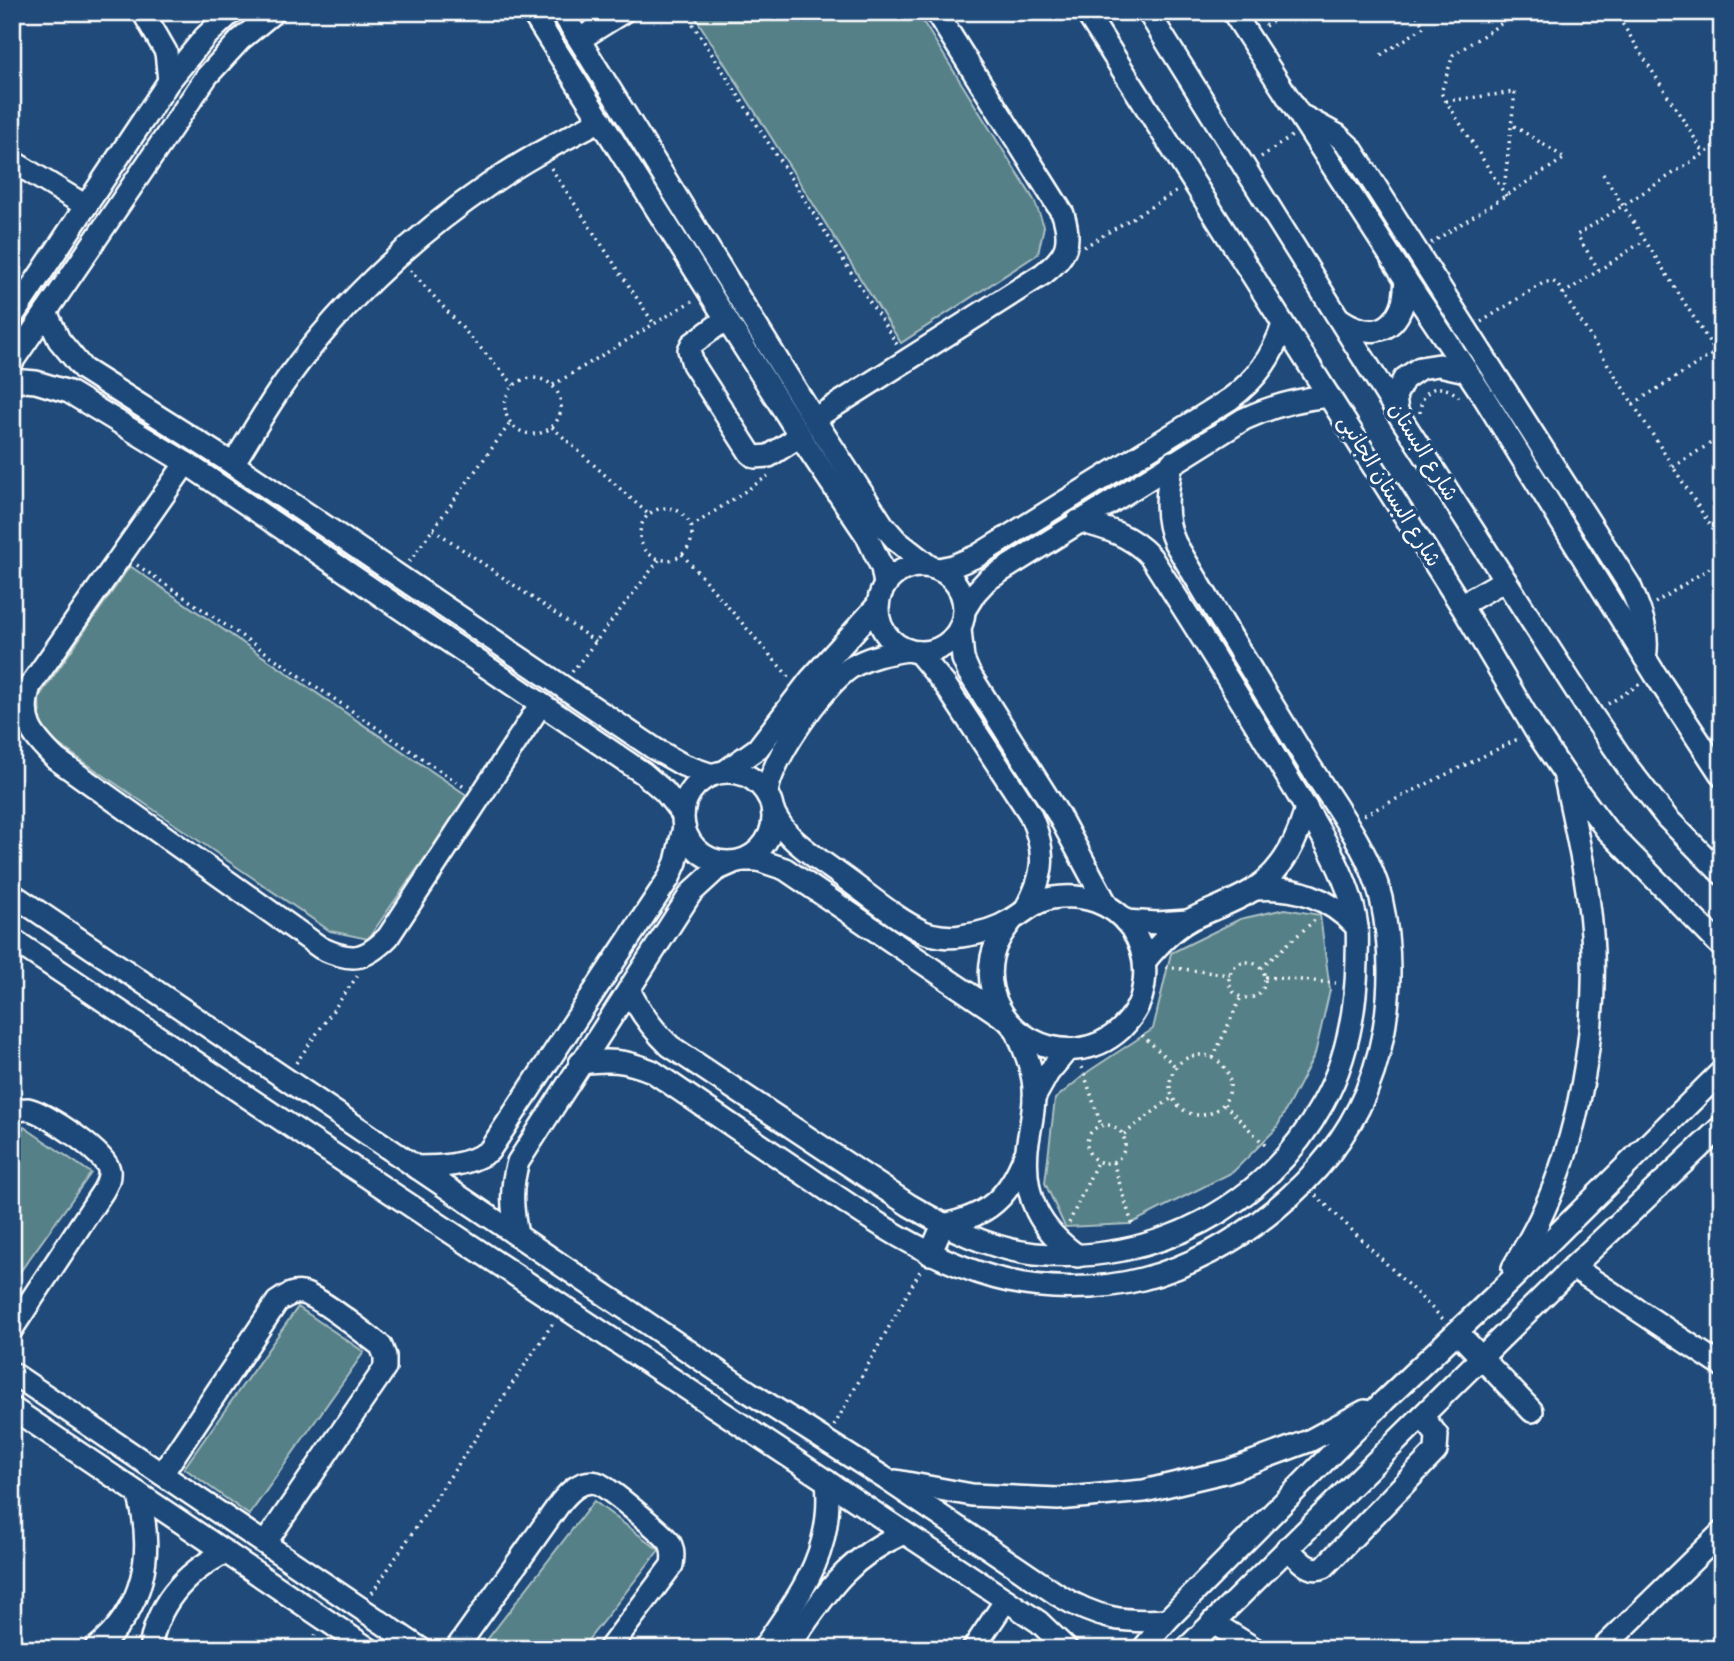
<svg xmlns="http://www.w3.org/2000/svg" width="1734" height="1661" font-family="Mynerve,'Playpen Sans Arabic',sans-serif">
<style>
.green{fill:#578087;stroke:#abc0c3;stroke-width:2}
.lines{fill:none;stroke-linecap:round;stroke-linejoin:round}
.minor-casing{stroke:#fff;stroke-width:26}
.path{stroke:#fff;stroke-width:3.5;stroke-dasharray:2 5;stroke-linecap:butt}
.minor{stroke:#1f4a7a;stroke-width:21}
.labels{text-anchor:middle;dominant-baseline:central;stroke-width:7;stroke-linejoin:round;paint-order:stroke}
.street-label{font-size:21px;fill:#fff;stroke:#1f4a7a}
</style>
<rect width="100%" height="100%" fill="#1f4a7a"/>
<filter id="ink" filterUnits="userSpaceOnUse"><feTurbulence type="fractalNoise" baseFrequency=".0143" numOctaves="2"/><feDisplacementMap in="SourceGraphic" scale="14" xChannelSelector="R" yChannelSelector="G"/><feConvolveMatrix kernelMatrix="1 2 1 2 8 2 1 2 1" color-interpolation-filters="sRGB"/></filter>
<g filter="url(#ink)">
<g class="green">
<path d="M692,12h225l117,188 10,26 -6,28 -137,89z"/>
<path d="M130,566l338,230 -100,143 -38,-8 -278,-191 -12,-18 -1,-25z"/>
<path d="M1285,909l35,6 10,75 -15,64 -39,75 -43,43 -103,52 -65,3 -20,-44 10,-84 34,-28 64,-42 18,-76 69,-34z"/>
<path d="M24,1127l67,46 -79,110v-139z"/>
<path d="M298,1307l66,45 -115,163 -65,-47z"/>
<path d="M594,1501l65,49 -78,99h-101z"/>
</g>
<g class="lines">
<defs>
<g id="minor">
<path d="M143,12l23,40 3,29"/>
<path d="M532,12l277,438 58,86 15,32 3,16"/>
<path d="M562,12l252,407 69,106 14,16 32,25"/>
<path d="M1086,12l375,593 74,125 29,43 42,56 116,118"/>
<path d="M1148,12l249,400 195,303 37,54 38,49 55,56"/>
<path d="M1233,12l173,268 78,117 171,277 67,102"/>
<path d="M580,39l43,-27"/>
<path d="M1304,117l33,18 14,13 279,438c10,24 20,46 15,72"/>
<path d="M12,161l74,45"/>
<path d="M46,312l13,28 24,29 150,95 422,285 28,16 29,10"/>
<path d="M12,317l157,-236 36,-44 27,-25"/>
<path d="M726,319l-34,25 -3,6 4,14 57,89 5,4 14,-1 31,-20"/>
<path d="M1340,319c25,17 52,18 63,-16 2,-7 2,-15 3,-23"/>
<path d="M12,362l195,-286 33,-36 34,-28"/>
<path d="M12,380l24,2 33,10 117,71 457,310 22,19 18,23"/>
<path d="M1397,412l-2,-16 9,-17 16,-11 19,-3 27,6"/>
<path d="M814,419l229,-145c24,-18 29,-31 20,-60l-127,-202"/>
<path d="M186,463l-156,223c-11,34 2,50 26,73l265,189c30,14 43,13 67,-11l153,-233"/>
<path d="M233,464c15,-24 29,-48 45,-72 55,-81 131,-153 212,-208 35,-25 73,-44 111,-64"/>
<circle cx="921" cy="609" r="43"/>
<path d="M939,569l14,-3 24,-10 253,-157c27,-20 42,-42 53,-74"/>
<path d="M1461,605l44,-25"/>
<path d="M965,609l10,-16 12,-13 257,-161c28,-13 54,-20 85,-23"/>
<path d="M960,629l3,30 6,14 89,141 50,93"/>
<path d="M918,652l28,34 84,128c16,37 16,59 -4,94"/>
<path d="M724,772l34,-24 53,-69 66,-73"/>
<circle cx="728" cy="817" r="45"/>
<path d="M767,794c2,-32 56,-108 83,-126 18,-11 37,-15 58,-18"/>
<path d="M773,811c5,10 10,18 18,26 16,16 36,28 55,42 25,18 50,40 78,53 10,4 26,6 37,4 18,-2 34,-6 50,-16 14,-8 24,-19 41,-22 30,-5 61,4 79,30 15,22 17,45 10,70 -4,12 -11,22 -20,31 -54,50 -144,1 -129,-72 3,-14 11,-25 20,-37"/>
<path d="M744,860h14l27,9 218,148"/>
<path d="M1256,889c41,-3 73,9 101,38"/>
<path d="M12,894l737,498 137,87 172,116c38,23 64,28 109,25"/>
<path d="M1125,921l32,2 31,-2"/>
<path d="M12,939l292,196 702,465 33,22 28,27"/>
<path d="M1145,961c12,-15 26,-30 43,-40 22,-12 48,-19 68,-33 27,-18 43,-50 50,-81"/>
<path d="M629,990c11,22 23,39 41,56l239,159c39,23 81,44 126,49 118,12 231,-47 288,-151 24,-43 33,-94 34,-142 0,-11 1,-22 0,-33 -5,-51 -45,-109 -71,-153 -44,-74 -89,-146 -135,-218 -20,-22 -45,-29 -73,-36"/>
<path d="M1017,1032c9,21 19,45 17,68 -1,17 -5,33 -7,49 -4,48 12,80 51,107"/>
<path d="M580,1063c29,-4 45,-3 72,8 51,35 101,69 152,103 61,42 120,84 192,104 44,12 101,13 146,1 91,-23 187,-99 224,-187 25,-61 29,-130 15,-194 -12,-49 -47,-93 -73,-135 -45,-73 -89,-146 -133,-220 -12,-25 -8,-53 -3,-81"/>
<path d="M1034,1098l14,-25 19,-23"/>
<path d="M12,1111c5,-1 11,-2 16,-2 17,3 79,45 81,61 1,8 -2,14 -6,21l-91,138"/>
<path d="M415,1167c26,0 52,-1 74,-16l180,-273 7,-16 8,-35"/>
<path d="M517,1235c-5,-26 -7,-47 1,-73l173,-269 25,-23 16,-7"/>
<path d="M930,1254l13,-29c45,-9 66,-28 82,-70"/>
<path d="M1573,1267l149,99"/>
<path d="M1513,1268c10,-18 22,-37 30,-56 35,-75 53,-178 50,-260 -2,-59 -16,-117 -28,-174"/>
<path d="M1457,1332l75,79"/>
<path d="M12,1373l409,276"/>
<path d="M12,1408l357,241"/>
<path d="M162,1474l115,-172c8,-5 15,-11 25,-9 15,2 65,42 79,53l4,10v12l-119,174"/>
<path d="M896,1481l76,14 86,4 86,-8 84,-20 81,-30 56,-30"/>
<path d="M1287,1548c11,10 21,26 37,19l112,-116 1,-16 -15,-19"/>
<path d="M1212,1622l43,27"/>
<path d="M95,1649c50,-40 60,-97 43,-156"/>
<path d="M150,1649c7,-46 36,-77 76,-97"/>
<path d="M456,1649l104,-146c9,-11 21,-24 37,-20 9,2 68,52 73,60 4,8 3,15 2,22l-63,84"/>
<path d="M763,1649c38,-56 71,-97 64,-168"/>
<path d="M787,1649c37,-52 56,-89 117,-116"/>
<path d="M973,1649l33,-49"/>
<path d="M1143,1649l24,-29 218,-220 117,-111 220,-218"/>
<path d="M1186,1649l387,-382 149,-141"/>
<path d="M1602,1649l120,-117"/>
</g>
</defs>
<use href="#minor" class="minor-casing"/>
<g class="path">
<path d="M685,12l213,334"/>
<path d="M1615,12l89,141"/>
<path d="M1265,26l22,-14"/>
<path d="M1381,55l43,-28 -9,-15"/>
<path d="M1446,101l69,-9 -11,97"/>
<path d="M1261,157l31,-21"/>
<path d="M551,168l103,156"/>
<path d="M1603,174l119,188"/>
<path d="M1506,196l-65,-103 12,-38 66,-43"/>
<path d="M1431,243l134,-85 -54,-34"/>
<path d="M1084,247l95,-57"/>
<path d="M410,270l104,115"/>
<path d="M1599,270l-22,-35 145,-93"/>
<path d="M1563,294l82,-54"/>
<path d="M1481,322l62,-39 9,-2 5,3 165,260"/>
<circle cx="533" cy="406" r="28"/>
<path d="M553,385l139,-84"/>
<path d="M1633,404l83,-52"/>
<path d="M1420,413c1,-25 20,-33 39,-16"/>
<path d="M552,427l96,87"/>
<path d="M1673,467l49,-31"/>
<circle cx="666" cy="534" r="26"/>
<path d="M691,527l77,-51"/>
<path d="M433,529l163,113"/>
<path d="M682,554l107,123"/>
<path d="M409,562l102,-140"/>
<path d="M137,565l327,222"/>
<path d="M1655,603l67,-43"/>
<path d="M572,672l87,-112"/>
<path d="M1608,704l32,-20"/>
<path d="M1717,793l5,8"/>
<path d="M1364,815l156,-77"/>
<circle cx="1247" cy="980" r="18"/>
<path d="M1166,967l64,8"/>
<path d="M1261,968l56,-50"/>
<path d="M1265,977l71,6"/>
<path d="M1142,1035l34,32"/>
<circle cx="1200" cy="1085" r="30"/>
<path d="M1213,1058l28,-61"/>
<path d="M296,1063l62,-88"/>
<path d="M1082,1067l19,58"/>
<path d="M1224,1104l43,43"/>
<circle cx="1106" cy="1144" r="19"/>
<path d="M1124,1134l49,-37"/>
<path d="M1113,1162l20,65"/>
<path d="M1316,1195l127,124"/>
<path d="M1069,1223l28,-61"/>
<path d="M834,1426l86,-155"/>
<path d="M372,1593l181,-270"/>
<path d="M309,1649l6,-14"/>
</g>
<use href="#minor" class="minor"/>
</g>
</g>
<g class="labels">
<g class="street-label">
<text transform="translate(1423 452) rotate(58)">شارع البستان</text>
<text transform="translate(1389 491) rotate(58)">شارع البستان الجانبى</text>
</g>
</g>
<rect width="1734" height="1661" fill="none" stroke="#1f4a7a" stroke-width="42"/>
<rect x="21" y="21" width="1692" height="1619" fill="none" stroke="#fff" stroke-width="2.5" filter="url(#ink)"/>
</svg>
